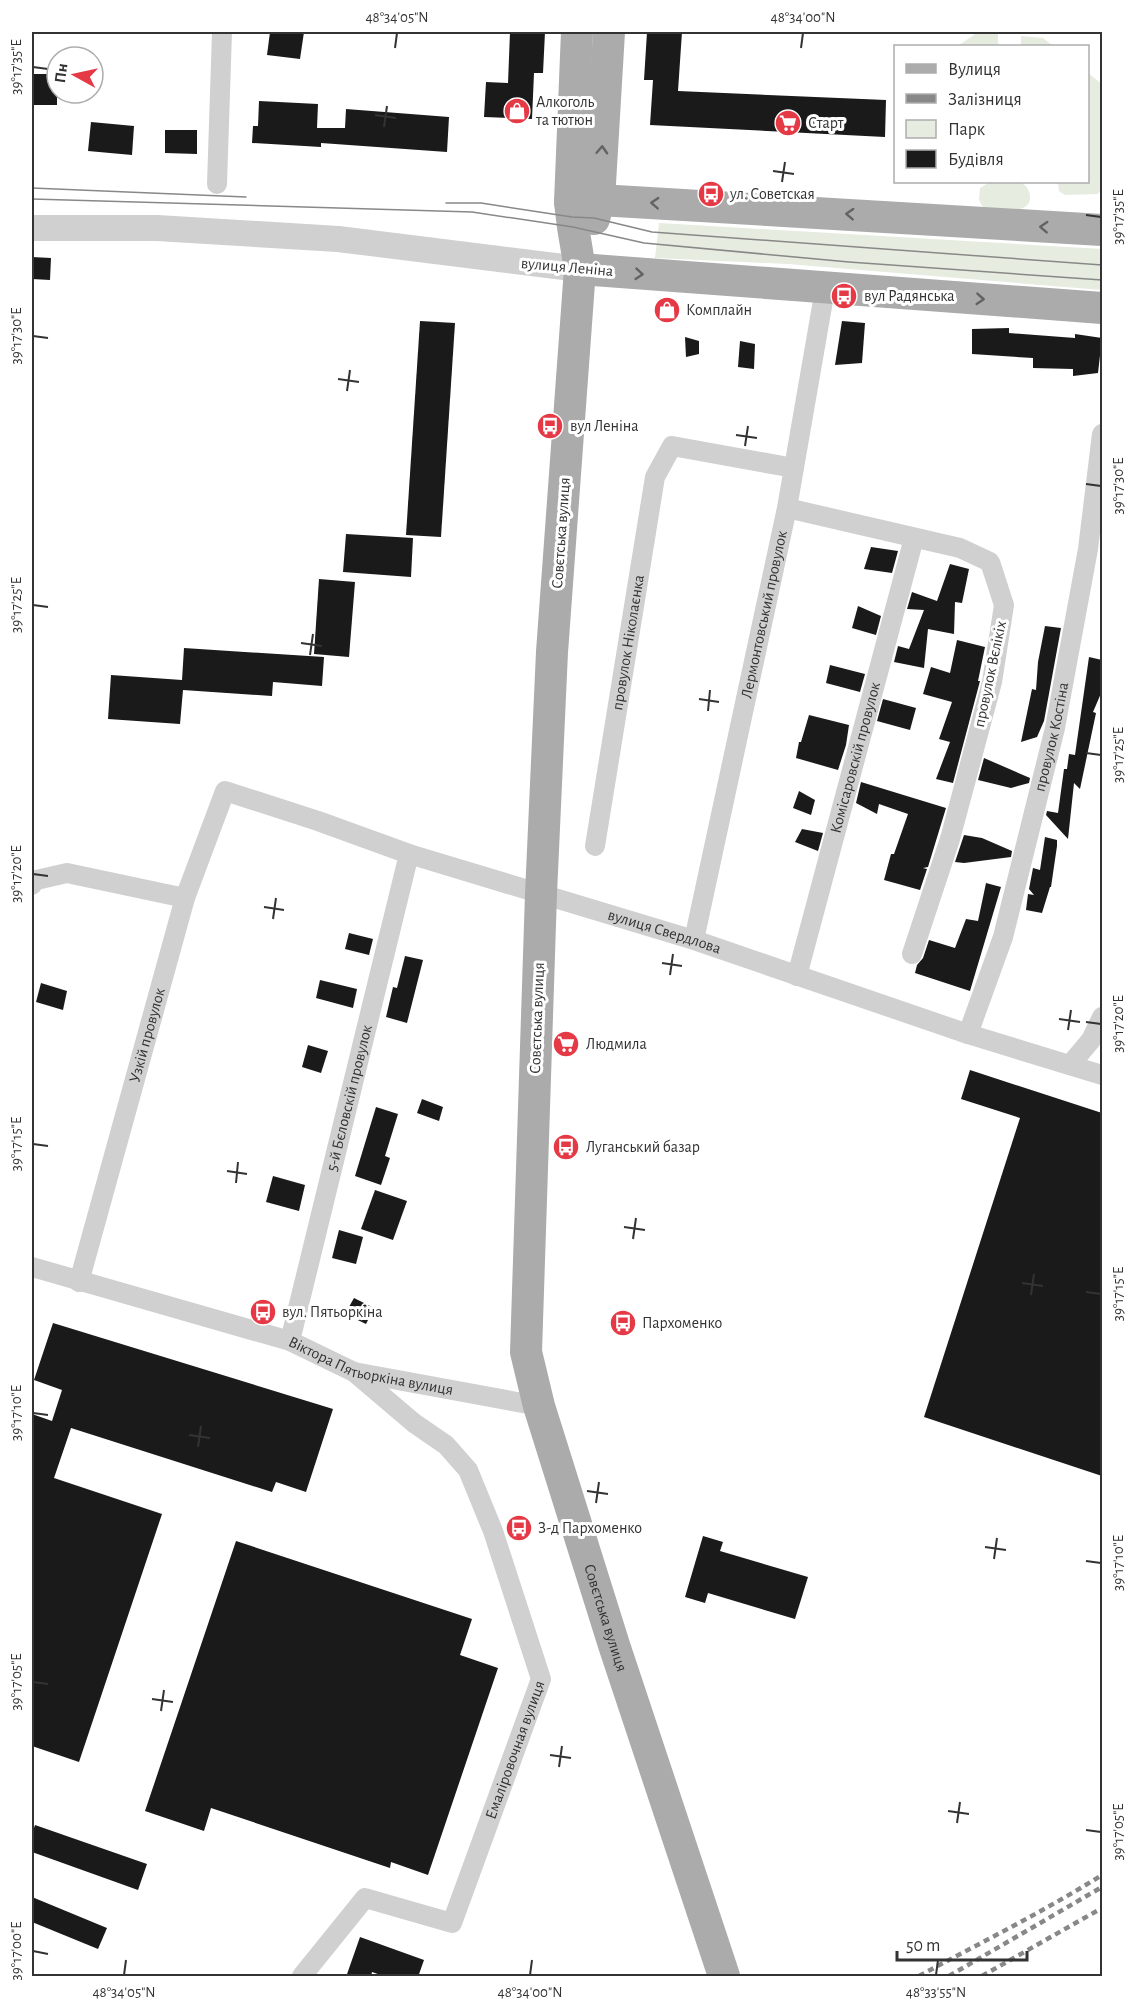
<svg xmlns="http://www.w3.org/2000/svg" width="1134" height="2008" font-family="'Alegreya Sans',sans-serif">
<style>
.green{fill:#e6ecdf}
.building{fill:#1a1a1a}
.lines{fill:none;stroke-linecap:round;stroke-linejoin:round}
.minor{stroke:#d0d0d0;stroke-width:20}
.tertiary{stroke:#d0d0d0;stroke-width:26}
.primary{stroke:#ababab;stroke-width:32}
.tram{stroke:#888;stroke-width:1.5}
.rail{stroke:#888;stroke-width:4.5;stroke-dasharray:6 4.5;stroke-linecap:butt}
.oneway{stroke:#636363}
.ticks{fill:none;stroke:#333;stroke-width:2}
.labels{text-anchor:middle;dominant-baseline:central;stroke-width:6;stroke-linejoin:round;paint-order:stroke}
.poi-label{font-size:16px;fill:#333;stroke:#fff;text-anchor:start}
.street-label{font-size:16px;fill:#333;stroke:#fff}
.neatline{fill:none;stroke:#333;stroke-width:2}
.ticks-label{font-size:15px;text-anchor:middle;fill:#333}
</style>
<rect width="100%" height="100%" fill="#fff"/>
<g class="green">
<path d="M978,32h20v14h-40z"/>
<path d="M1021,36l22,2 10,8h-32z"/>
<path d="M1088,73l14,11 -1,105 -3,5 -33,1 -6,-4 -1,-9h30z"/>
<path d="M990,182c10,0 24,-3 33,2 4,2 7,8 7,12 2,21 -37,14 -48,10l-3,-6 1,-12z"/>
<path d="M659,223l443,26v41l-314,-26 -133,-6z"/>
</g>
<g class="building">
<path d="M270,32h34l-4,27 -33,-4z"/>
<path d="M510,32h35l-2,41h-9l-2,46 -48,-2 2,-35 22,1z"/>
<path d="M647,32h35l-4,59 208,9 -1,37 -235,-12 3,-45h-9z"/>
<rect x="32" y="74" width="25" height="31"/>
<path d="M259,101l59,3 -1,24h28l1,-19 103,8 -2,35 -126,-9v4l-69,-4 1,-17h5z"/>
<path d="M91,122l43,4 -2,29 -44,-4z"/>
<path d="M165,130h32v24l-32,-1z"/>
<path d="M32,257l19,1 -1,22 -18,-1z"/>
<path d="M420,321l35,2 -14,214 -35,-2z"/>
<path d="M842,321l23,2 -3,40 -27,2z"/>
<path d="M1009,328v5l66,5v-4l27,4 -4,35 -25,3v-7l-40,-1v-10l-61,-4v-25z"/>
<path d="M685,337l14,4v13l-13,3z"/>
<path d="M740,341l15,3 -1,25 -16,-2z"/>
<path d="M346,534l67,4 -2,39 -68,-5z"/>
<path d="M871,547l27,4 -6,22 -28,-4z"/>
<path d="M950,564l19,5 -7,34 -7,-1 -1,32 -26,-5 -4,39 -30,-6 4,-16 11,3 15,-39 -17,-1 5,-17 25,9z"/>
<path d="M319,579l36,3 -6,75 -35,-3z"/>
<path d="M858,606l23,10 -5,19 -24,-7z"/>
<path d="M1045,626l16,2 -17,93 -7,16 -16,5 11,-53 4,1 2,-28z"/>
<path d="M957,640l28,7 -7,34h2l-27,102 -17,-4 14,-37 -11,-3 13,-37 -29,-8 8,-27 19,6z"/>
<path d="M184,648l140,9 -2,29 -49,-4 -1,14 -89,-6 -3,34 -72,-5 3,-44 71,5z"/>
<path d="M1089,657l13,3v31l-9,21 3,1 -16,76 -6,-6 -6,56 -22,-24 1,-4 11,2 6,-44h3l2,-15 6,1z"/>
<path d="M830,665l35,9 -5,18 -34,-9z"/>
<path d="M883,699l33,9 -6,22 -33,-9z"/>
<path d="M809,715l40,10 -3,20 -8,25 -42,-12 3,-16h2z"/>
<path d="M984,758l46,20 -1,5 -18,5 -33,-8z"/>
<path d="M861,782l85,26 -18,59 -5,1 4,1 -7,21 -36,-10 7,-26h3l14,-40 -29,-10 -2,10 -21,-11z"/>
<path d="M799,791l16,9 -4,15 -18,-7z"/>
<path d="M802,829l21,4 -5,18 -23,-9z"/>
<path d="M964,835l18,3 30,13 -1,6 -47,6 -9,-1z"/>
<path d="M1045,837l12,3v6l-6,41h-1l-8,26 -16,-3 2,-16 6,1 -5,-6 4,-21 7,2z"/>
<path d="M986,883l15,4 -31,104 -55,-18 2,-8 6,-7 6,-18 26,8 11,-29 12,2z"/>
<path d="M349,933l24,6 -4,16 -24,-6z"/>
<path d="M405,956l18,4 -16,63 -21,-6 7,-30 4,1z"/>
<path d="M320,980l37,9 -4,19 -37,-10z"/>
<path d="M41,983l26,8 -4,19 -27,-8z"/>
<path d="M308,1045l20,6 -7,22 -19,-6z"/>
<path d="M970,1070l132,43v363l-178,-59 96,-299 -59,-19z"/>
<path d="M422,1099l21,8 -4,14 -22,-8z"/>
<path d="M376,1107l22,7 -13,42 5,2 -9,27 -26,-9z"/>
<path d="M273,1176l32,9 -6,26 -33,-9z"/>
<path d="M375,1190l32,11 -14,39 -32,-11z"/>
<path d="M339,1230l24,7 -7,27 -24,-6z"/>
<path d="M354,1298l20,10 -8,16 -21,-10z"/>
<path d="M53,1323l280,86 -27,83 -30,-10 -4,10 -201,-64 -17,50 108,36 -83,248 -47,-16v-332l20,7 10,-31 -28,-10z"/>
<path d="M703,1536l20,6 -3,9 88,26 -13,42 -87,-26 -3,10 -20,-6z"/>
<path d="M236,1541l236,78 -12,36 38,13 -70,207 -37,-13 -1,6 -179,-60 -7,23 -59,-20z"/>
<path d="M35,1825l112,39 -9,26 -106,-38v-18z"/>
<path d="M32,1897l75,31 -9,21 -66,-27z"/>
<path d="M360,1937l64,23 -6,17h-32l-14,-5 -1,5h-25z"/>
</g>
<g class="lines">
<g class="minor">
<path d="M217,184l5,-152"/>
<path d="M787,508l173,40 30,14 14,43 -12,77 -42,157 -38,115"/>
<path id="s1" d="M595,846l60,-369 17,-31 122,22"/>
<path d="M32,885v-4l35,-8 118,25"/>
<path id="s2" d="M694,940l93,-432 38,-219"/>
<path id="s3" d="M797,976l117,-438"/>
<path id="s4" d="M968,1034l35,-97 52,-209 33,-179 14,-115"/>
<path d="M1070,1065l21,-25 11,-23"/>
<path id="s5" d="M32,1267l258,74 64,31 185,34"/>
<path id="s6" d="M79,1282l106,-384 40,-107 93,30 91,33 285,86 274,94 134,41"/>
<path id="s7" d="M290,1341l119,-487"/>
<path id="s8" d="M302,1976l63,-78 87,25 89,-244 -48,-148 -25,-61 -22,-25 -32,-22 -60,-51"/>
</g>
<path class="tertiary" d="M32,228h125l181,11 242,30"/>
<g class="primary">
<path id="s9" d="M577,32l-7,170 3,25 7,42 -28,383 -11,242 -15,458 13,54 75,239 110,331"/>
<path d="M570,202l29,-2 503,30"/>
<path d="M594,219l5,-19 10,-168"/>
<path d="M580,269l522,39"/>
</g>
<g class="tram">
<path d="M32,188l214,9"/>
<path d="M32,199l440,13 101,15 71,16 205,19 253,18"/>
<path d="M446,203h35l91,14 22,1 58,14 450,33"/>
</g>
<g class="rail">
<path d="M919,1976c61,-33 124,-64 183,-101"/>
<path d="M949,1976l153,-89"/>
<path d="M982,1976l120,-68"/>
</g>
</g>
<defs><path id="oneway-chevron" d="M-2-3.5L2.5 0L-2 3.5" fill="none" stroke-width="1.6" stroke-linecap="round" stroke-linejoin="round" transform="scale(1.5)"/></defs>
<g class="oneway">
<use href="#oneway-chevron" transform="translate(602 150) rotate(-87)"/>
<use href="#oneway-chevron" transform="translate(655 203) rotate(-177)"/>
<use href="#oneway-chevron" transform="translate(850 214) rotate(-177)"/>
<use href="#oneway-chevron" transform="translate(1044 227) rotate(-177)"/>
<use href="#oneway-chevron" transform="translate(639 274) rotate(5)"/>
<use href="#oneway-chevron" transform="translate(980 299) rotate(4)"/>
</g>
<path class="ticks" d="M395,48l2,-15M801,48l2,-15M33,67l15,2M375,115l21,3M384,127l3,-21M773,171l21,3M782,182l3,-20M1086,215l15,2M33,336l15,2M338,379l21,3M347,391l3,-21M736,435l21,3M745,446l3,-20M1086,484l15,2M33,605l15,2M301,643l21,3M310,655l3,-21M699,699l20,3M708,711l2,-21M1086,753l15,2M33,874l15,2M264,907l20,3M273,919l3,-21M662,963l20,3M670,975l3,-21M1059,1019l21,3M1086,1022l15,2M1068,1030l3,-20M33,1144l15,2M227,1171l20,3M236,1183l2,-21M624,1227l21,3M633,1239l3,-21M1022,1283l21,3M1086,1292l15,2M1031,1295l3,-21M33,1413l15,2M189,1435l21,3M198,1447l3,-21M587,1491l21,3M596,1503l3,-21M985,1547l21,3M994,1559l3,-21M1086,1561l15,2M33,1682l15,2M152,1699l21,3M161,1711l3,-21M550,1755l21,3M559,1767l3,-21M948,1811l21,3M957,1823l3,-21M1086,1830l15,2M33,1951l15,3M124,1975l2,-15M530,1975l2,-15M936,1975l2,-15"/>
<defs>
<symbol id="shop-disc" viewBox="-11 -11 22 22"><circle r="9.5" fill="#e63946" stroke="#fff"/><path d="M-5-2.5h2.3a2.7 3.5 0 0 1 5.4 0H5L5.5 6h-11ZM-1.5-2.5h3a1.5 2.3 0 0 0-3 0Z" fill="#fff"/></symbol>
<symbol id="supermarket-disc" viewBox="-11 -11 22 22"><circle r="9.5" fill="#e63946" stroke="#fff"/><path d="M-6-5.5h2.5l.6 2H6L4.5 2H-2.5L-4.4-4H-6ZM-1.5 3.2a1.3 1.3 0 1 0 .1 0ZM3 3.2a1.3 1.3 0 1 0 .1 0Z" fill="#fff"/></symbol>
<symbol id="bus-disc" viewBox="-11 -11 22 22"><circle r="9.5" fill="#e63946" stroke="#fff"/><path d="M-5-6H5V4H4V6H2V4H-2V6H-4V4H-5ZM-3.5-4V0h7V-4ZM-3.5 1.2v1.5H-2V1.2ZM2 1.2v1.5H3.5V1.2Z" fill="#fff"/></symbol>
</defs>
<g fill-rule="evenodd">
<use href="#shop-disc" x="502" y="96" width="30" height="30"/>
<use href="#supermarket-disc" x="773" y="108" width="30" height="30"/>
<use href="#bus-disc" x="696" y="179" width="30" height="30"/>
<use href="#bus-disc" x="829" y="281" width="30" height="30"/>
<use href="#shop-disc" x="652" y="295" width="30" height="30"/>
<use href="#bus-disc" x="535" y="411" width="30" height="30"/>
<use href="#supermarket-disc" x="551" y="1029" width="30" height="30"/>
<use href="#bus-disc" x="551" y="1132" width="30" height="30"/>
<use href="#bus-disc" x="248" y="1297" width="30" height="30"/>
<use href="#bus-disc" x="608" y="1308" width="30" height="30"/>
<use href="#bus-disc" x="504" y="1513" width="30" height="30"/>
</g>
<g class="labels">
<g class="poi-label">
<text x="536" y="102">Алкоголь<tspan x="536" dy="18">та тютюн</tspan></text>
<text x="808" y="123">Старт</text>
<text x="730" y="194">ул. Советская</text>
<text x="864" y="296">вул Радянська</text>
<text x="686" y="310">Комплайн</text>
<text x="570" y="426">вул Леніна</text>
<text x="586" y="1044">Людмила</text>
<text x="586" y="1147">Луганський базар</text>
<text x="282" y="1312">вул. Пятьоркіна</text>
<text x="642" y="1323">Пархоменко</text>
<text x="538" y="1528">З-д Пархоменко</text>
</g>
<g class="street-label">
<text transform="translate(567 267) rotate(5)">вулиця Леніна</text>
<text transform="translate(561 533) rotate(-86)">Совєтська вулиця</text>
<text stroke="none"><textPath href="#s2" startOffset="333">Лермонтовський провулок</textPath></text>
<text stroke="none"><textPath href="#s1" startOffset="206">провулок Ніколаєнка</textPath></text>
<text transform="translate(990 674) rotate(-78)">провулок Вєлікіх</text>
<text stroke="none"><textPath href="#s4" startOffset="309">провулок Костіна</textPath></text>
<text stroke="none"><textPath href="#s3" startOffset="226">Комісаровскій провулок</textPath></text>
<text stroke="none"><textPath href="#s6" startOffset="974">вулиця Свердлова</textPath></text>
<text transform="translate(537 1018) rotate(-88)">Совєтська вулиця</text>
<text stroke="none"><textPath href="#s6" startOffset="256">Узкій провулок</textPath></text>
<text stroke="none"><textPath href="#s7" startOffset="250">5-й Бєловскій провулок</textPath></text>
<text stroke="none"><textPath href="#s5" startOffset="354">Віктора Пятьоркіна вулиця</textPath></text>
<text stroke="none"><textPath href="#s9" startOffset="1600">Совєтська вулиця</textPath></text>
<text stroke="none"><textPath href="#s8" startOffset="375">Емаліровочная вулиця</textPath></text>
</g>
</g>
<rect width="1134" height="2008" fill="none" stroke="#ffffff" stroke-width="66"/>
<rect x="894" y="45" width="195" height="138" fill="#ffffff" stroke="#adadad" stroke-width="1.5"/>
<rect x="906" y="64" width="30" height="9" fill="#ababab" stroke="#adadad" stroke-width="1.5"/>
<text x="948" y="75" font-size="18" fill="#333333">Вулиця</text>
<rect x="906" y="94" width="30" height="9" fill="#888888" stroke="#adadad" stroke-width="1.5"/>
<text x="948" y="105" font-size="18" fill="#333333">Залізниця</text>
<rect x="906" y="120" width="30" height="18" fill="#e6ecdf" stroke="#adadad" stroke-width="1.5"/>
<text x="948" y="135" font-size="18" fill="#333333">Парк</text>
<rect x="906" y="150" width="30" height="18" fill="#1a1a1a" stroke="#adadad" stroke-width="1.5"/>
<text x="948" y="165" font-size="18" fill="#333333">Будівля</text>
<g transform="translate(75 75) rotate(278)"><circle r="28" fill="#ffffff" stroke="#adadad" stroke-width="1.5"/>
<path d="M0-4.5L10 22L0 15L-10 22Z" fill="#e63946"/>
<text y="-9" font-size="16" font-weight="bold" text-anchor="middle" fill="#333333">Пн</text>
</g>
<path d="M897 1951v9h130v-9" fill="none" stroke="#333333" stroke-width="3"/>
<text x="906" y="1951" font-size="18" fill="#333333" stroke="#ffffff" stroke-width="4.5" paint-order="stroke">50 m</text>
<rect x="33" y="33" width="1068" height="1942" class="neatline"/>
<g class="ticks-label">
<text x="397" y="22">48°34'05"N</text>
<text x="803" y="22">48°34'00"N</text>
<text transform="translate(16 67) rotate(-90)" y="5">39°17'35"E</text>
<text transform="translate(1118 217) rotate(-90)" y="5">39°17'35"E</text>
<text transform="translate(16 336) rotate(-90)" y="5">39°17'30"E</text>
<text transform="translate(1118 486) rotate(-90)" y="5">39°17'30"E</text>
<text transform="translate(16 605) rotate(-90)" y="5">39°17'25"E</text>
<text transform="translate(1118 755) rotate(-90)" y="5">39°17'25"E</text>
<text transform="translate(16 874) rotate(-90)" y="5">39°17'20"E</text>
<text transform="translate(1118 1024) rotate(-90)" y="5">39°17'20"E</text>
<text transform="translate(16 1144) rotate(-90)" y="5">39°17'15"E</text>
<text transform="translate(1118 1294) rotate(-90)" y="5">39°17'15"E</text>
<text transform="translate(16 1413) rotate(-90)" y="5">39°17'10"E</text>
<text transform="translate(1118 1563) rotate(-90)" y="5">39°17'10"E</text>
<text transform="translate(16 1682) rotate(-90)" y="5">39°17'05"E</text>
<text transform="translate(1118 1832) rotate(-90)" y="5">39°17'05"E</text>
<text transform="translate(16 1951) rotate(-90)" y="5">39°17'00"E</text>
<text x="124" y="1997">48°34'05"N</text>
<text x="530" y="1997">48°34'00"N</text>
<text x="936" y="1997">48°33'55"N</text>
</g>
</svg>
